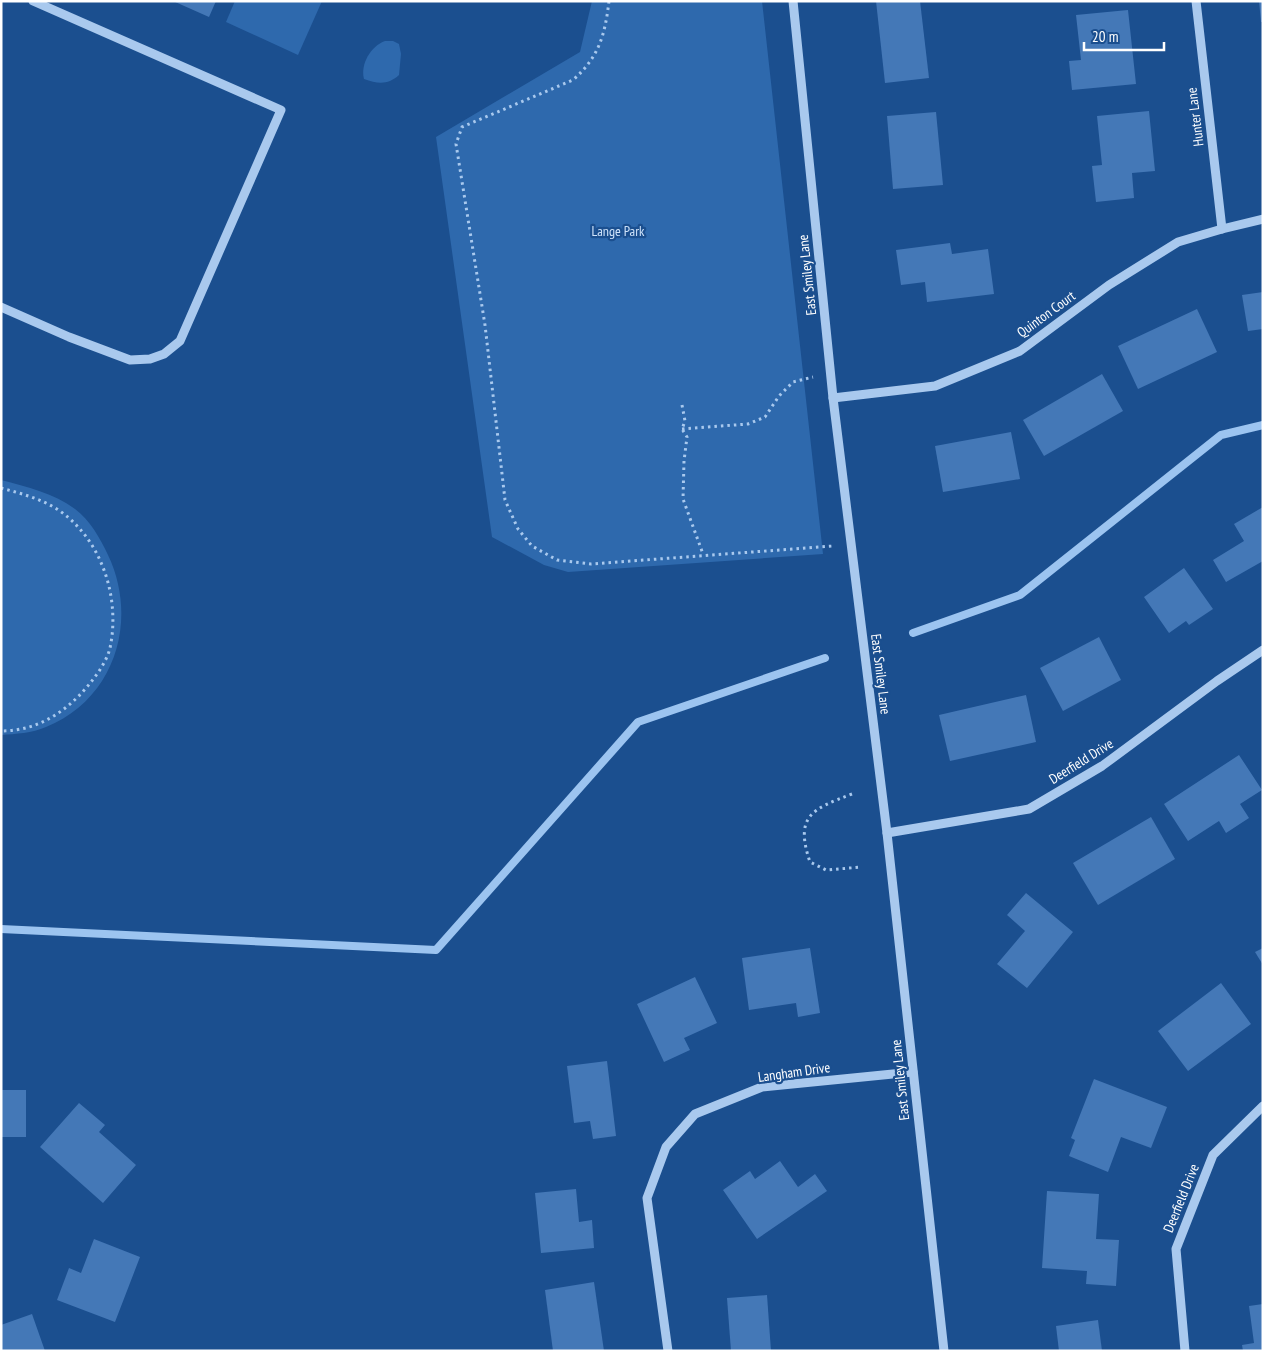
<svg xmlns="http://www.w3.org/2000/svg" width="1264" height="1352" font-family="'PT Sans Narrow',sans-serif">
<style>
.green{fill:#2e69ad}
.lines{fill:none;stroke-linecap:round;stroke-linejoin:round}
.stream{stroke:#9cc4f0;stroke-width:8}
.building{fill:#4478b7}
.path{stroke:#a9c9ee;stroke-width:3;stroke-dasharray:2.5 4;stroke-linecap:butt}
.minor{stroke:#a9c9ee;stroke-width:9}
.labels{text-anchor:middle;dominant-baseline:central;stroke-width:4.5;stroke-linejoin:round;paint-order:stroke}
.street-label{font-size:14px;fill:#fff;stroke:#1b4f8f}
.park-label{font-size:14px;fill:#cfe3fa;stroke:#1b4f8f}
</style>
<rect width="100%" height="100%" fill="#1b4f8f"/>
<g class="green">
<path d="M235,1h87l-24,54 -72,-33z"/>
<path d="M592,1h170l61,553 -255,18 -24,-7 -52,-28 -56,-400 144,-85z"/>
<path d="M385,41h8l6,3 2,10 -2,21c-11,10 -21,9 -35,4 -4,-15 7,-33 21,-38z"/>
<path d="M1,480c26,7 53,13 74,29 15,11 25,29 33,46 31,65 7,144 -62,172 -14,6 -30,7 -45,8z"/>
</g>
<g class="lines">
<g class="stream">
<path d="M913,633l107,-38 201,-160 42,-10"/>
<path d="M1,929l435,21 202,-228 187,-64"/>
</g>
</g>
<g class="building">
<path d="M173,1h43l-7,16z"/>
<path d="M876,1h44l9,77 -44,5z"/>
<path d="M1259,1h4v21h-2z"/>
<path d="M1128,10l8,74 -64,6 -3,-29 12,-1 -5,-45z"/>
<path d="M1149,111l6,60 -23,2 2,25 -38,4 -4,-36 10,-1 -5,-49z"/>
<path d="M936,112l7,73 -50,4 -6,-73z"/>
<path d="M950,243l2,11 36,-5 6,45 -67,8 -2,-20 -24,3 -5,-35z"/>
<path d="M1263,292v37l-15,2 -6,-36z"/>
<path d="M1197,309l20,43 -79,37 -20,-43z"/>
<path d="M1102,374l21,37 -79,45 -21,-36z"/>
<path d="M1011,432l9,47 -77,13 -8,-46z"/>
<path d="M1263,507v54l-37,21 -13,-22 31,-19 -10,-17z"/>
<path d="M1184,568l29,41 -24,16 -3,-4 -17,12 -25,-36z"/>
<path d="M1099,637l22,43 -58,31 -23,-43z"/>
<path d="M1026,695l10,47 -86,19 -11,-46z"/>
<path d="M1239,755l23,35 -22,14 9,14 -23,15 -7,-12 -31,20 -24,-37z"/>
<path d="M1151,817l24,42 -77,46 -25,-42z"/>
<path d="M1026,893l47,39 -46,56 -30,-24 28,-33 -18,-16z"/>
<path d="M810,948l10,65 -22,4 -2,-14 -47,7 -7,-52z"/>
<path d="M1263,948v17l-8,-13z"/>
<path d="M695,977l22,46 -33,15 6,12 -26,12 -27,-58z"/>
<path d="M1221,983l30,41 -63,47 -30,-40z"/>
<path d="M607,1061l9,75 -23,3 -3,-18 -16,2 -7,-57z"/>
<path d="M1094,1079l73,28 -16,41 -30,-11 -13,35 -39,-16 6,-16 -4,-2z"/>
<rect x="1" y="1090" width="25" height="47"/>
<path d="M79,1103l26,22 -6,7 37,33 -33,38 -63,-56z"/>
<path d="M780,1161l18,26 17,-13 12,17 -70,48 -34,-49 27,-19 5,8z"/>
<path d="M576,1189l3,33 13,-2 2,28 -53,5 -6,-60z"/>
<path d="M1047,1191l52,3 -3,45 23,1 -3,46 -30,-2 1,-13 -45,-3z"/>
<path d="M94,1239l46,18 -25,65 -58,-22 12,-32 12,5z"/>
<path d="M594,1282l10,69h-51l-8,-61z"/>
<path d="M767,1295l4,56h-40l-4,-53z"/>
<path d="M1263,1304v47h-20l-1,-6 12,-2 -5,-37z"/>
<path d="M32,1314l13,37h-44v-26z"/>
<path d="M1098,1320l4,31h-43l-3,-25z"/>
</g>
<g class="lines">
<g class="path">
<path d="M609,1c-4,34 -10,56 -36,79l-111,47 -6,17 29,181 20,175 13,29 14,17 25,14 34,4 242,-18"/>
<path d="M682,405l3,16 -3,8 5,8 -3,24 -1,38 20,55"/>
<path d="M682,429l66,-5 17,-7 14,-21 14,-14 20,-5"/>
<path d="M1,488c22,6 45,12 63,26 40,31 56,87 46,134 -3,12 -11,24 -19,34 -22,28 -52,49 -90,49"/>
<path d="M852,794c-39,15 -58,21 -42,68l16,8 36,-3"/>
</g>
<g class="minor">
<path d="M793,1l40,397 54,435 57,518"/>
<path d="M1196,1l26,228"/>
<path d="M1,307l68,30 61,23 20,-1 14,-5 16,-13 101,-231 -248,-109"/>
<path d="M833,398l102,-12 85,-35 89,-66 69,-43 44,-13 41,-10"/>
<path d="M887,833l142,-24 73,-43 115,-85 46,-31"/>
<path d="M668,1351l-21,-153 19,-51 29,-33 67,-27 151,-15"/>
<path d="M1185,1351l-9,-102 37,-94 50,-49"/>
</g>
</g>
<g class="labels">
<g class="street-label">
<text transform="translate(1195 117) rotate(-97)">Hunter Lane</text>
<text transform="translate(807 275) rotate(-96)">East Smiley Lane</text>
<text transform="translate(1046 314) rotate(-36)">Quinton Court</text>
<text transform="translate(881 674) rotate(83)">East Smiley Lane</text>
<text transform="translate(1081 761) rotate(-32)">Deerfield Drive</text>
<text transform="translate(794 1072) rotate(-8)">Langham Drive</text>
<text transform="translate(900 1080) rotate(-96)">East Smiley Lane</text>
<text transform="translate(1181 1198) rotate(-68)">Deerfield Drive</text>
</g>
<g class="park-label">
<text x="618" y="231">Lange Park</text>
</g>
</g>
<rect width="1264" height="1352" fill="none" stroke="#ffffff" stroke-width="5"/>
<path d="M1084 42v8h80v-8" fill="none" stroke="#ffffff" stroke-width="2.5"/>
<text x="1092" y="42" font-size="15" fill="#ffffff" stroke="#1b4f8f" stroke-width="4" paint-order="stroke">20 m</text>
</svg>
